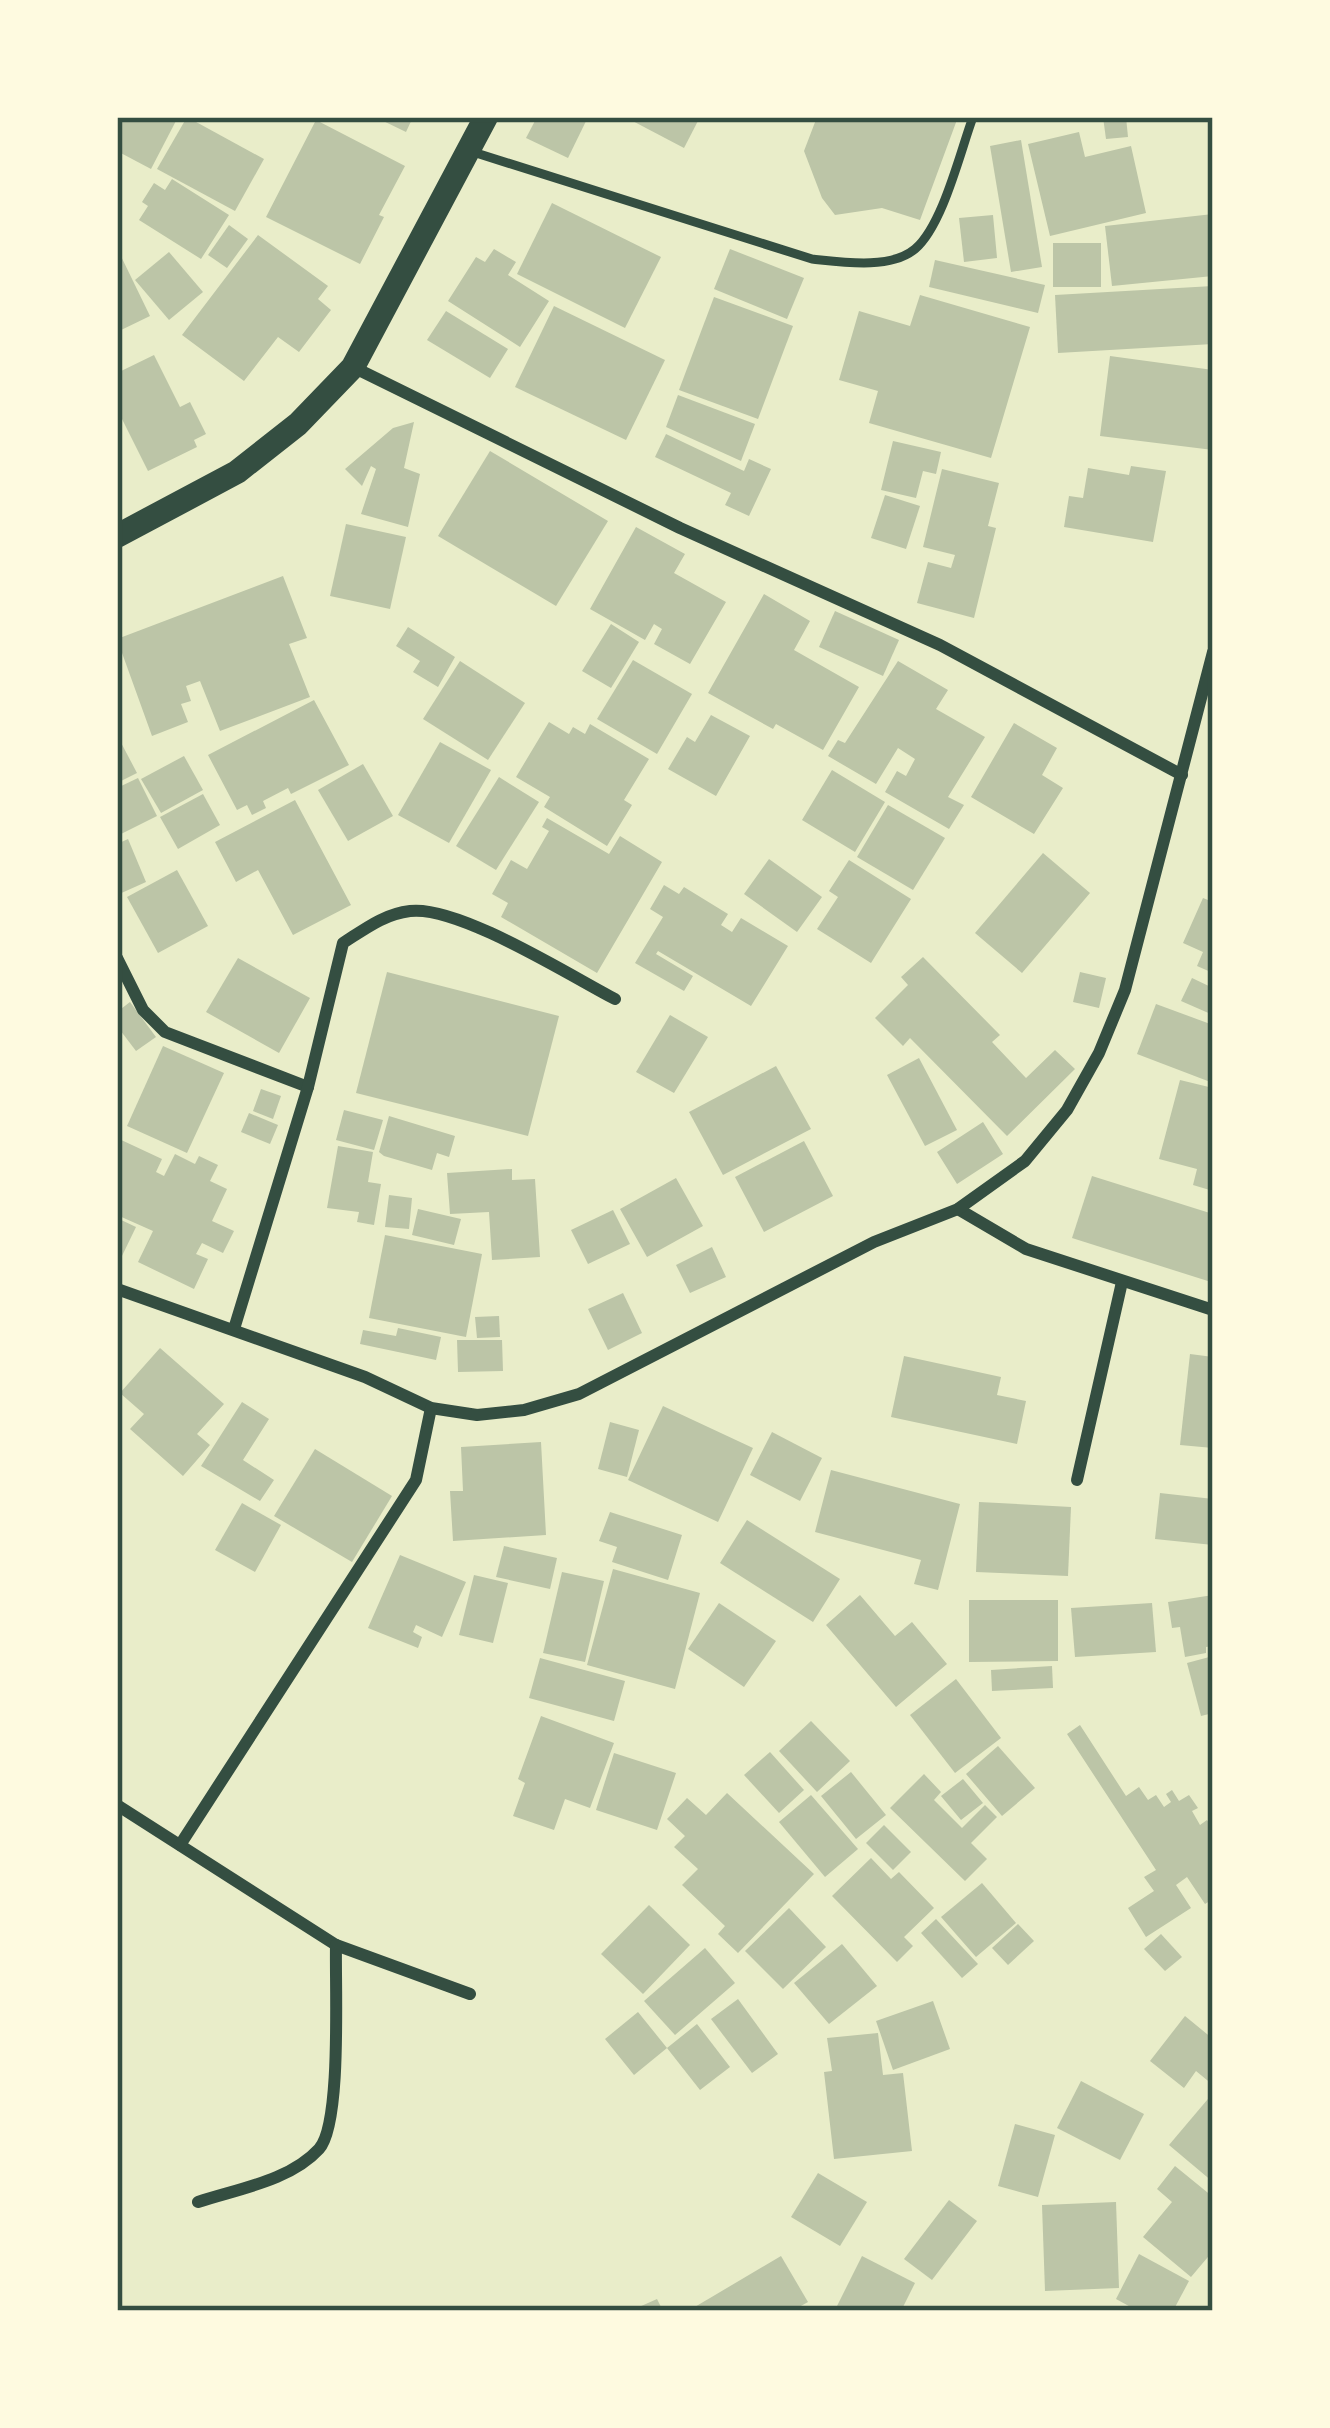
<svg xmlns="http://www.w3.org/2000/svg" width="1330" height="2428" font-family="'Roboto Condensed',sans-serif">
<style>
.building{fill:#bcc5a7}
.lines{fill:none;stroke-linecap:round;stroke-linejoin:round}
.service{stroke:#344e41;stroke-width:9}
.minor{stroke:#344e41;stroke-width:12}
.secondary{stroke:#344e41;stroke-width:24}
.neatline{fill:none;stroke:#344e41;stroke-width:4.5}
</style>
<rect width="100%" height="100%" fill="#e9edc9"/>
<g class="building">
<path d="M117,117h61l-27,52 -34,-18z"/>
<path d="M187,117l77,42 -29,52 -78,-42z"/>
<path d="M375,117h38l-7,15z"/>
<path d="M537,117h51l-20,41 -42,-20z"/>
<path d="M625,117h75l-16,31z"/>
<path d="M817,117h141l-38,103 -38,-12 -47,7 -13,-17 -18,-47z"/>
<path d="M1103,117h23l2,20 -22,2z"/>
<path d="M316,120l89,46 -26,49 5,2 -24,47 -94,-47z"/>
<path d="M1079,132l6,25 46,-11 15,67 -96,23 -22,-92z"/>
<path d="M1021,140l21,127 -31,5 -21,-126z"/>
<path d="M172,179l57,36 -28,44 -62,-39 9,-14 -6,-4 12,-19 11,7z"/>
<path d="M552,203l109,54 -36,71 -108,-54z"/>
<path d="M1213,214v62l-101,10 -7,-60z"/>
<path d="M993,215l4,43 -33,4 -5,-44z"/>
<path d="M229,225l19,14 -21,29 -19,-13z"/>
<path d="M258,235l70,51 -10,13 13,11 -32,42 -21,-15 -34,44 -62,-46z"/>
<rect x="1053" y="243" width="48" height="44"/>
<path d="M117,248l33,68 -33,16z"/>
<path d="M494,249l22,13 -8,13 41,26 -29,46 -72,-46 28,-44 9,5z"/>
<path d="M730,249l74,29 -17,41 -73,-30z"/>
<path d="M169,252l34,40 -34,28 -34,-40z"/>
<path d="M935,260l110,25 -7,28 -109,-26z"/>
<path d="M1213,286v58l-155,9 -3,-58z"/>
<path d="M920,295l110,32 -39,131 -122,-35 9,-32 -39,-11 20,-69 51,15z"/>
<path d="M714,297l79,29 -35,93 -79,-29z"/>
<path d="M554,306l111,54 -39,80 -111,-53z"/>
<path d="M446,311l62,38 -18,29 -63,-38z"/>
<path d="M154,355l26,52 10,-5 16,32 -12,6 3,7 -49,24 -31,-62v-36z"/>
<path d="M1110,356l103,14v80l-113,-14z"/>
<path d="M678,395l77,29 -14,37 -75,-34z"/>
<path d="M414,422l-10,46 16,6 -12,53 -47,-13 15,-45 -5,-3 -9,20 -17,-17 48,-41z"/>
<path d="M666,434l78,37 5,-12 22,10 -22,47 -24,-11 6,-12 -76,-36z"/>
<path d="M893,441l48,11 -5,22 -13,-3 -7,27 -35,-8z"/>
<path d="M490,451l118,70 -52,85 -118,-70z"/>
<path d="M1131,466l35,5 -13,71 -89,-15 5,-31 14,2 5,-30 41,7z"/>
<path d="M942,469l57,14 -11,43 8,2 -22,90 -57,-15 11,-41 23,6 4,-13 -32,-8z"/>
<path d="M885,495l35,11 -14,43 -35,-11z"/>
<path d="M346,524l60,13 -16,72 -60,-13z"/>
<path d="M636,527l49,27 -11,19 52,29 -36,62 -36,-20 8,-15 -8,-5 -9,16 -55,-31z"/>
<path d="M283,576l24,62 -18,6 21,53 -90,34 -20,-50 -14,5 5,15 -10,3 7,18 -36,14 -35,-97z"/>
<path d="M764,594l46,27 -16,29 65,37 -36,63 -47,-26 -3,5 -65,-36z"/>
<path d="M835,611l64,29 -16,36 -64,-29z"/>
<path d="M611,624l28,18 -28,46 -29,-17z"/>
<path d="M408,627l47,30 -17,30 -25,-15 7,-11 -24,-15z"/>
<path d="M633,660l59,34 -35,60 -60,-35z"/>
<path d="M460,661l65,42 -37,57 -65,-41z"/>
<path d="M898,661l50,29 -12,19 49,28 -37,60 16,8 -15,24 -64,-37 12,-21 9,5 9,-17 -17,-11 -22,36 -48,-28 10,-16 7,3z"/>
<path d="M314,700l35,65 -58,29 -3,-6 -25,13 3,7 -14,7 -5,-10 -10,5 -29,-55z"/>
<path d="M711,715l39,21 -34,60 -48,-27 19,-32 8,5z"/>
<path d="M549,722l20,12 4,-7 12,7 5,-10 59,35 -25,41 8,5 -25,41 -63,-39 6,-10 -34,-20z"/>
<path d="M1014,723l43,25 -15,27 21,13 -29,46 -63,-37z"/>
<path d="M117,735l20,38 -20,10z"/>
<path d="M440,742l51,28 -42,73 -51,-28z"/>
<path d="M184,756l19,34 -42,23 -20,-34z"/>
<path d="M363,764l30,52 -45,25 -30,-51z"/>
<path d="M832,770l53,32 -30,50 -53,-32z"/>
<path d="M499,777l40,25 -43,68 -40,-24z"/>
<path d="M138,778l19,38 -40,20v-48z"/>
<path d="M203,794l17,31 -42,24 -18,-32z"/>
<path d="M295,800l56,105 -58,30 -35,-65 -22,12 -21,-40z"/>
<path d="M888,805l57,33 -32,52 -56,-33z"/>
<path d="M547,818l62,36 11,-18 42,26 -65,111 -96,-56 7,-14 -16,-9 19,-34 16,9 22,-38 -7,-4z"/>
<path d="M128,839l18,43 -29,13v-51z"/>
<path d="M1043,853l47,40 -68,80 -47,-40z"/>
<path d="M769,859l53,38 -25,35 -53,-38z"/>
<path d="M849,860l62,39 -40,64 -54,-34 21,-32 -9,-6z"/>
<path d="M177,870l31,56 -50,27 -31,-56z"/>
<path d="M664,885l15,9 5,-7 44,27 -7,11 11,7 9,-14 47,28 -37,60 -93,-55 -2,3 37,22 -9,15 -49,-28 28,-46 -13,-8z"/>
<path d="M1203,898l10,4v71l-16,-7 6,-14 -20,-9z"/>
<path d="M923,957l77,78 -8,7 34,36 29,-28 20,19 -68,67 -97,-98 -7,8 -28,-28 33,-33 -7,-8z"/>
<path d="M238,958l72,40 -31,55 -73,-41z"/>
<path d="M387,972l172,44 -31,120 -172,-43z"/>
<path d="M1080,972l26,6 -7,30 -26,-6z"/>
<path d="M1192,978l21,10v27l-32,-14z"/>
<path d="M130,1002l26,35 -20,14 -19,-25v-14z"/>
<path d="M1156,1004l57,21v58l-76,-29z"/>
<path d="M670,1015l38,22 -34,56 -38,-21z"/>
<path d="M163,1046l61,27 -37,80 -60,-27z"/>
<path d="M919,1058l38,72 -32,16 -38,-71z"/>
<path d="M776,1066l35,63 -88,46 -34,-63z"/>
<path d="M1180,1080l33,8v103l-20,-6 4,-16 -38,-10z"/>
<path d="M261,1089l20,7 -8,23 -20,-8z"/>
<path d="M344,1110l39,10 -9,30 -38,-10z"/>
<path d="M249,1113l29,12 -8,19 -29,-12z"/>
<path d="M389,1116l66,20 -6,21 -12,-4 -5,17 -48,-14 -5,-4z"/>
<path d="M983,1122l20,32 -46,30 -20,-32z"/>
<path d="M117,1138l45,21 -6,13 8,4 11,-22 20,10 4,-8 19,9 -8,16 17,8 -15,32 22,10 -11,22 -21,-10 -6,11 12,5 -14,30 -56,-27 15,-31 -36,-16z"/>
<path d="M804,1141l29,55 -69,36 -29,-55z"/>
<path d="M338,1146l35,6 -5,30 13,2 -7,41 -17,-3 2,-10 -32,-4z"/>
<path d="M512,1169v11l23,-1 5,78 -48,3 -3,-48 -39,2 -3,-41z"/>
<path d="M1092,1176l121,38 -2,68 -139,-44z"/>
<path d="M676,1178l27,48 -56,31 -27,-48z"/>
<path d="M389,1195l23,3 -3,31 -24,-2z"/>
<path d="M418,1209l43,10 -7,26 -42,-10z"/>
<path d="M613,1210l17,34 -42,20 -17,-34z"/>
<path d="M117,1218l19,9 -15,31 -4,-1z"/>
<path d="M385,1235l97,19 -16,83 -97,-19z"/>
<path d="M712,1247l14,30 -36,16 -14,-28z"/>
<path d="M623,1293l19,40 -34,17 -20,-41z"/>
<path d="M499,1316l1,21 -23,1 -2,-21z"/>
<path d="M398,1328l43,9 -5,23 -76,-16 3,-14 33,6z"/>
<path d="M457,1340h45l1,31 -45,1z"/>
<path d="M160,1348l64,56 -27,30 13,11 -27,31 -53,-47 14,-15 -24,-21z"/>
<path d="M1190,1354l23,3v91l-33,-3z"/>
<path d="M904,1356l97,21 -4,18 29,6 -9,43 -126,-27z"/>
<path d="M242,1402l27,17 -26,41 31,20 -14,21 -59,-35z"/>
<path d="M663,1406l90,42 -35,74 -90,-42z"/>
<path d="M610,1422l29,8 -12,47 -29,-8z"/>
<path d="M772,1432l50,26 -22,43 -50,-26z"/>
<path d="M541,1442l5,93 -93,6 -3,-50h13l-2,-44z"/>
<path d="M315,1449l77,47 -40,66 -78,-46z"/>
<path d="M831,1470l129,34 -22,86 -24,-6 7,-24 -106,-28z"/>
<path d="M1160,1493l53,6v46l-58,-6z"/>
<path d="M979,1502l92,5 -3,69 -92,-4z"/>
<path d="M242,1503l39,22 -26,47 -40,-22z"/>
<path d="M610,1512l72,23 -14,45 -56,-18 5,-15 -18,-6z"/>
<path d="M747,1520l93,59 -27,43 -93,-59z"/>
<path d="M504,1546l53,12 -7,31 -54,-12z"/>
<path d="M400,1555l66,27 -24,55 -26,-12 -3,7 9,5 -4,11 -50,-20z"/>
<path d="M613,1569l87,24 -25,96 -88,-24z"/>
<path d="M562,1572l42,9 -19,81 -42,-9z"/>
<path d="M474,1575l34,8 -15,60 -34,-8z"/>
<path d="M860,1595l35,41 17,-14 35,42 -51,43 -70,-82z"/>
<path d="M1213,1595v51l-7,1v6l-21,4 -5,-30 -8,1 -4,-26z"/>
<path d="M969,1600h89v61l-89,1z"/>
<path d="M719,1603l57,38 -32,46 -56,-38z"/>
<path d="M1152,1603l4,49 -81,5 -4,-49z"/>
<path d="M1213,1656v57l-12,3 -14,-53z"/>
<path d="M540,1658l85,23 -11,40 -85,-23z"/>
<path d="M1052,1666l1,22 -61,3 -1,-21z"/>
<path d="M956,1679l45,59 -46,35 -45,-58z"/>
<path d="M541,1716l73,27 -24,65 -25,-9 -11,31 -41,-14 12,-33 -7,-4z"/>
<path d="M811,1721l39,40 -33,31 -38,-41z"/>
<path d="M1080,1725l46,71 13,-9 9,13 8,-5 8,12 7,-5 -5,-8 6,-4 7,11 10,-6 9,13 -6,3 8,14 7,-5 6,9v70l-8,5 -18,-27 -11,8 15,23 -45,29 -18,-29 26,-17 -10,-14 12,-7 -89,-136z"/>
<path d="M998,1746l37,42 -33,28 -36,-42z"/>
<path d="M770,1752l34,38 -25,23 -35,-38z"/>
<path d="M614,1753l62,20 -19,57 -61,-20z"/>
<path d="M851,1772l35,43 -30,24 -35,-43z"/>
<path d="M924,1774l17,18 -7,8 28,28 23,-23 12,12 -26,26 16,16 -22,22 -75,-73z"/>
<path d="M963,1779l20,24 -22,17 -20,-24z"/>
<path d="M727,1793l87,81 -76,79 -20,-19 7,-8 -43,-41 16,-16 -24,-22 11,-11 -18,-17 20,-21 19,17z"/>
<path d="M811,1795l47,54 -33,28 -46,-55z"/>
<path d="M884,1825l27,27 -18,18 -27,-27z"/>
<path d="M871,1858l20,21 8,-7 35,36 -30,29 9,9 -16,16 -65,-66z"/>
<path d="M982,1883l34,40 -40,34 -35,-40z"/>
<path d="M649,1905l41,40 -47,49 -42,-40z"/>
<path d="M789,1908l37,39 -43,42 -38,-38z"/>
<path d="M936,1919l42,45 -16,14 -41,-45z"/>
<path d="M1018,1924l16,17 -26,24 -16,-17z"/>
<path d="M1161,1934l21,23 -17,14 -21,-22z"/>
<path d="M842,1944l35,42 -48,38 -35,-41z"/>
<path d="M705,1948l30,35 -60,52 -31,-34z"/>
<path d="M738,1999l40,55 -26,19 -41,-54z"/>
<path d="M933,2001l17,48 -57,21 -17,-49z"/>
<path d="M638,2012l29,36 -33,27 -29,-36z"/>
<path d="M1185,2016l28,23v46l-17,-14 -12,17 -34,-27z"/>
<path d="M697,2024l33,43 -30,23 -33,-42z"/>
<path d="M878,2033l5,42 20,-2 9,78 -78,8 -10,-87 8,-1 -5,-33z"/>
<path d="M1081,2081l63,33 -24,46 -63,-32z"/>
<path d="M1213,2093v89l-44,-37z"/>
<path d="M1015,2124l40,11 -17,62 -40,-11z"/>
<path d="M1175,2166l38,31v54l-22,26 -48,-40 29,-35 -15,-13z"/>
<path d="M818,2173l49,29 -27,44 -49,-29z"/>
<path d="M949,2200l28,21 -45,59 -28,-21z"/>
<path d="M1116,2202l3,86 -74,3 -3,-86z"/>
<path d="M1139,2254l50,27 -16,30h-35l-22,-12z"/>
<path d="M781,2256l27,46 -16,9h-104z"/>
<path d="M862,2256l53,27 -14,28 -65,-3z"/>
<path d="M657,2299l6,12h-33z"/>
</g>
<g class="lines">
<path class="service" d="M473,152l339,107c29,3 78,11 103,-10 28,-24 45,-97 58,-132"/>
<g class="minor">
<path d="M353,367l327,161 260,117 242,130"/>
<path d="M117,958l26,52 22,22 143,55"/>
<path d="M958,1209l68,40 187,61"/>
<path d="M117,1289l248,88 66,31 46,7 47,-5 55,-16 295,-152 84,-33 67,-48 42,-51 32,-57 26,-63 88,-338"/>
<path d="M234,1329l74,-242 35,-144c22,-14 41,-29 67,-32 48,-6 159,64 205,88"/>
<path d="M1077,1480l45,-198"/>
<path d="M117,1805l219,140 134,49"/>
<path d="M180,1845l236,-365 15,-72"/>
<path d="M198,2202c39,-13 92,-21 121,-53 23,-25 16,-164 17,-204"/>
</g>
<path class="secondary" d="M117,536l120,-64 61,-48 55,-57 133,-250"/>
</g>
<rect width="1330" height="2428" fill="none" stroke="#fefae0" stroke-width="240"/>
<rect x="120" y="120" width="1090" height="2188" class="neatline"/>
</svg>
